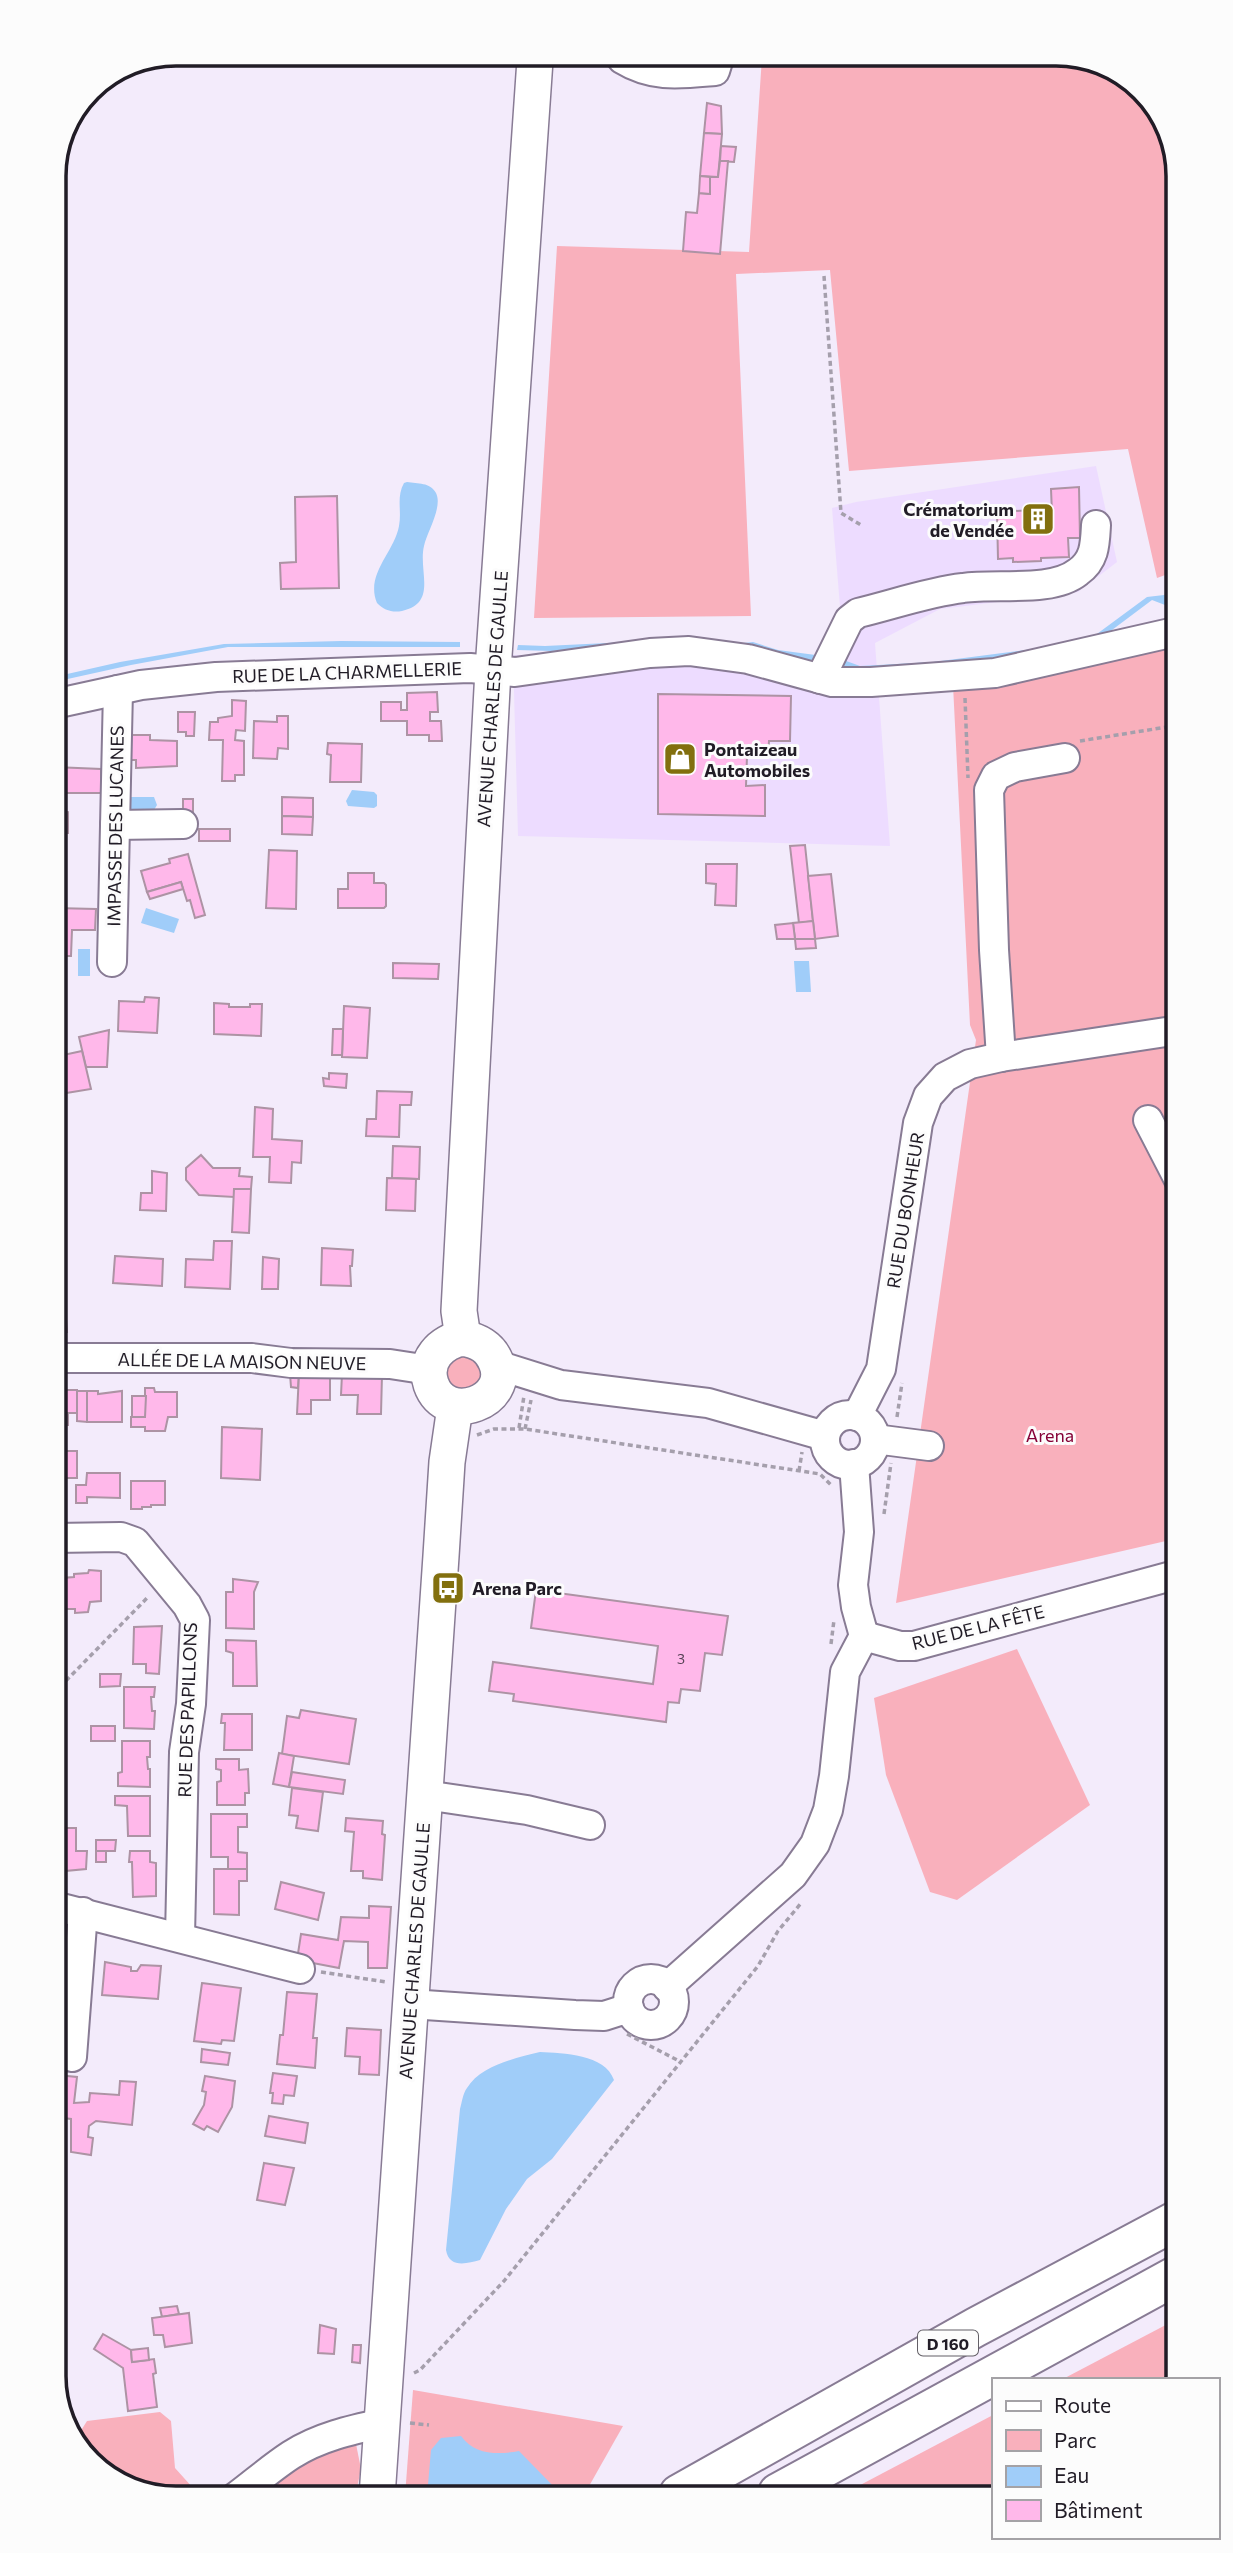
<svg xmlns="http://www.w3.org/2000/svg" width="1233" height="2553" font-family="Commissioner,sans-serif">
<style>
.built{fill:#eddcff}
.green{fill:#f9b0bc}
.water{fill:#a0cdf9}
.building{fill:#ffb8ea;stroke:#ad93a4;stroke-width:2}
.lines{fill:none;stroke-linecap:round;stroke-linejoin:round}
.minor-casing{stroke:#887b94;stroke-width:32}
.major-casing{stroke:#887b94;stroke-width:38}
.highway-casing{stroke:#887b94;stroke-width:42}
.path{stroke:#a59fac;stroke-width:3.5;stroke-dasharray:5 3.5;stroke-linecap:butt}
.minor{stroke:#fff;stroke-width:28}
.major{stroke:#fff;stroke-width:35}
.highway{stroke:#fff;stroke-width:38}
.labels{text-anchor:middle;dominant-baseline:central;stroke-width:6;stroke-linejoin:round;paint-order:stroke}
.number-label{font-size:14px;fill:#584357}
.shield{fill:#fcfcfc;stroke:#635f66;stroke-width:2}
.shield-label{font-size:16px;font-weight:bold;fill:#211c26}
.poi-label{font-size:18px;font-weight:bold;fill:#211c26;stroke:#fcfcfc;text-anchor:start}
.street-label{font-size:18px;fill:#211c26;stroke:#fcfcfc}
.park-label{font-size:18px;fill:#850036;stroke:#fcfcfc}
.rim{fill:none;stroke:#211c26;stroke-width:3.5}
</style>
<rect width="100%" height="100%" fill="#f3ebfb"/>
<path class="built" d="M1096,466l21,96 -39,30 -138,17 -65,34 15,203 -372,-10 -5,-181 331,1 -12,-148 24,-6z"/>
<g class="green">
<path d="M1065,55l66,24 39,51 9,47v393l-22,8 -29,-129 -279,22 -19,-201 -94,4 15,342 -217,2 23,-372 192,6 13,-195z"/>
<path d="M1179,644v894l-283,65 80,-563 -6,-15 -17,-340z"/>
<path d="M459,1353l20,5 4,27 -31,7 -9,-25z"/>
<path d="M1017,1649l73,156 -133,95 -27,-8 -44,-117 -12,-77z"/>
<path d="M1179,2318l-1,62h-117z"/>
<path d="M413,2390l210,36 -39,69 -179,1z"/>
<path d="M160,2412l11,9 4,47 27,30 -33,1 -61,-21 -31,-41 10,-16z"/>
<path d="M993,2415v76l-146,1z"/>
<path d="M344,2439l12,5 5,25 -6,28 -107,1z"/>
</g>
<g class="water">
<path d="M407,482c11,2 23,0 29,11 7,14 -9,39 -12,53 -6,25 14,57 -22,65 -10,2 -18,-1 -25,-8 -12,-29 17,-50 22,-77 3,-15 -3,-29 5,-43z"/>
<path d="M1179,585v20h-14l-13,-5 -64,48 -226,25 -28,-9 -215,-18 -67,5 -35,-1 1,-5 27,1 104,-5 85,3 19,-2 25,8 60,8 22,8 73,-4 153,-20 61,-45 17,-2z"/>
<path d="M341,641l119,1v5h-232l-97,18 -77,17v-5l66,-15 104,-18z"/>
<path d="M352,790l22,2 3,3v11l-3,2 -26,-2 -2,-5z"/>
<path d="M129,797h25l3,8 -3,5 -25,1z"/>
<path d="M146,908l33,11 -5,14 -33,-10z"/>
<rect x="78" y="949" width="12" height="27"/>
<path d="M794,961h15l2,31h-15z"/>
<path d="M540,2052c23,1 65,2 74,28l-62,79 -25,20 -21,30 -26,51c-14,4 -31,8 -34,-10l14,-141c2,-7 3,-16 7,-21 14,-23 49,-30 73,-36z"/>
<path d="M461,2436c14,19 36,19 58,15l38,39v5l-130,1 4,-46 10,-12z"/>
</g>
<g class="building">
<path d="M707,103l14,3 1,28 -18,-1z"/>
<path d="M704,133l18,1 -4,43 -18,-1z"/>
<path d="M721,146l15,1 -2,15 -14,-1z"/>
<path d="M720,161h8l-8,93 -37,-3 3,-39 11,1 2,-20 11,1v-17h8z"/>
<path d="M700,176l10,1v17l-11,-1z"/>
<path d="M1079,487l1,51h-12l1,19 -28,1v3l-28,1v-4l-15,1 -1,-47 52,-3v4h3l-1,-24z"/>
<path d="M337,496l2,92 -58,1 -1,-26 16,-1 -1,-65z"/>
<path d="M437,692l1,20h-8v9h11l1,20h-13v-6h-22v-14h-26v-19h20v8h6v-17z"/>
<path d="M658,694l133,2 -1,45h-21l-1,15h-21l-1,30 19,-1v31l-107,-2z"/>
<path d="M232,700l14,1 -1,30 -9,-1 -1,10 9,1v34h-9v6h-13l1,-41h-14l1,-18h8v-4l14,-2z"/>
<path d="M178,712h17l-1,24h-8v-4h-8z"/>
<path d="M277,716h11v33l-10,-1 -1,11 -24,-1 1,-37 23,1z"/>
<path d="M126,735h24v5l27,1v25l-41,2v-8h-10z"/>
<path d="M328,743l34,1 -1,38h-31l1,-27 -4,-1z"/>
<rect x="54" y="748" width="7" height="19"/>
<path d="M54,767l47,2v24h-47z"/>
<path d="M282,797l31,1v19l-31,-1z"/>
<rect x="183" y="799" width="10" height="17"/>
<path d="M54,810l14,2v21h-12l-1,8z"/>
<path d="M282,816l31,1 -1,18 -30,-1z"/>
<rect x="199" y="829" width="31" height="12"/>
<path d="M805,845l8,76 -14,2 -9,-77z"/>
<path d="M269,850l28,1 -1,58 -30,-1z"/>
<path d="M188,854l17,61 -10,3 -5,-18 -3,1 -6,-19 -34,10 -6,-21 29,-8 -1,-4z"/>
<path d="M706,864h31l-1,42 -21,-1 1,-21 -10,-1z"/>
<rect x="54" y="872" width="12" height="19"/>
<path d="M348,873h26v10h10l2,2v21l-2,2h-46v-19h10z"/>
<path d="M831,874l7,62 -23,3 -7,-63z"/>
<path d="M181,882l2,7 -33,10 -3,-7z"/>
<path d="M54,908l42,1 -1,21h-23l-1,26h-17z"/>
<path d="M813,921l2,18h-20l-2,-16z"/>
<path d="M793,923l2,16h-18l-2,-14z"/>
<path d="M795,939h20l1,9 -20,1z"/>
<path d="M393,963l46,1 -1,15 -45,-1z"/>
<path d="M145,997l14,1 -2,35 -39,-2 1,-30 25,1z"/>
<path d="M214,1003l15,1v3h21v-3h12l-1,32 -47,-2z"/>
<path d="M344,1006l26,2 -3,50 -25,-1z"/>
<path d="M333,1029h10l-1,26h-10z"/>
<path d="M109,1030l-2,37h-21l-7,-30z"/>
<path d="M82,1051l9,38 -37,6v-38z"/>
<path d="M329,1073l18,1 -1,14 -22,-2 -1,-8 6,1z"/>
<path d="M377,1091l35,1 -1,13h-11l-1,32 -33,-1 1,-17h9z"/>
<path d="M255,1107l18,2 -1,30 30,2 -1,22 -9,-1 -1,21 -22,-1 1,-25h-17z"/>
<path d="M393,1146l27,1 -1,32 -27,-1z"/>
<path d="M201,1155l12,13h27l-1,8 13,1 -1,12h-17v8l-35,-2 -13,-15v-12z"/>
<path d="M152,1171l15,2 -1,38 -26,-1 1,-17h11z"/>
<path d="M387,1178l29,1 -1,32 -29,-1z"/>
<path d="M234,1189h17l-2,44 -17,-1z"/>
<path d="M214,1241h18l-2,48 -45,-2 1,-28 27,1z"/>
<path d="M322,1248l31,2 -1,16h-2l1,20 -30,-1z"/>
<path d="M115,1256l48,3 -1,27 -49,-3z"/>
<path d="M263,1257l16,2 -1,30h-16z"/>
<path d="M59,1278v15h4l1,6h-3l1,20h4l1,13h-13v-53z"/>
<path d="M290,1374h9l-1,14 -7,-1z"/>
<path d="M299,1374h31v26h-19v14h-14z"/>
<path d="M342,1374l40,1 -1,39h-24l1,-19h-17z"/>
<path d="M145,1388h9l1,4h22v25h-9l-3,14h-20v-4h-14v-10h14z"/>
<path d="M54,1390h23v23h-9v12h-14z"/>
<path d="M77,1391h10v31l-10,-1z"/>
<path d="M87,1391h11v3l24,-3v31h-35z"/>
<path d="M132,1396h14l-1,21h-13z"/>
<path d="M222,1427l40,2 -2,51 -39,-2z"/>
<rect x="65" y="1451" width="12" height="27"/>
<path d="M87,1473h33v25l-33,-1v6h-11v-18h10z"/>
<path d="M131,1481h34v24h-14v2h-9v2h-11z"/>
<path d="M89,1570l12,1v30l-11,1 -2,10 -13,1v-4h-12l-1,-31 12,-1v-3l14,-1z"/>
<path d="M233,1579l25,3 -4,10v37l-28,-1v-36h7z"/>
<path d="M54,1581h8l1,28h-9z"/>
<path d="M536,1590l192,26 -6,39 -17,-2 -5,38 -19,-2 -2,14 -11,-1 -2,20 -153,-21 1,-7 -25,-3 4,-29 160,22 5,-38 -127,-18z"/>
<path d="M162,1626l-3,48 -13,-1v-9h-13l1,-37z"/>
<path d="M226,1640l30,1 1,45h-24v-33l-7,-2z"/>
<path d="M100,1674h21l-1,12 -20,1z"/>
<path d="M124,1687h31l-1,10h-3l1,14h3l-1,18 -30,-1z"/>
<path d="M301,1710l55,9 -7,45 -67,-10 5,-38 12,2z"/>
<path d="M222,1714h30v36h-28l1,-27h-4z"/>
<rect x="91" y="1726" width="24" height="15"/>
<path d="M122,1741h28v16h-3l1,12h2v18l-32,-1v-13l4,-1z"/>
<path d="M279,1753l15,3 -5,31 -16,-3z"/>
<path d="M216,1759h23v11l9,-1 1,24h-4v12h-28v-23l4,-1v-11l-5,-1z"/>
<path d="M292,1772l53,8 -2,14 -54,-7z"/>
<path d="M292,1788l31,4 -5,39 -22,-3 2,-12 -9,-1z"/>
<path d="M115,1796h35v40h-22l-1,-30 -12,-1z"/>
<path d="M211,1814h36v13h-9v25l9,1v16h-19v-12h-17z"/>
<path d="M346,1818l37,3 -1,13 3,1 -3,45 -19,-2v-7h-12l3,-39 -9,-1z"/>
<path d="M54,1828h22v23h11l-1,18 -31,3 -1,4z"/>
<path d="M96,1840h20l-1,11h-19z"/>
<rect x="96" y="1851" width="10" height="11"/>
<path d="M130,1851h20v11l6,1v33l-23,1 -1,-35h-3z"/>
<path d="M214,1869h33v12h-8v34l-25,-1z"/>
<path d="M281,1882l43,11 -6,27 -43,-11z"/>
<path d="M369,1906l22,1 -4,61h-19v-26l-24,-1 -5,27 -42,-8 4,-26 37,6 3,-23 28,1z"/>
<path d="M59,1949l10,1 -2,27 -13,-1v-24h4z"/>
<path d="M105,1962l26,5v4h6l4,-6 20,1 -3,33 -56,-4z"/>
<path d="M202,1983l39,5 -7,53 -12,-1 -1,4 -27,-3z"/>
<path d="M287,1992l30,2 -4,44h4l-2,30 -38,-4 3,-29h3z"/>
<path d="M347,2028l34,2 -2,45 -20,-1 1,-17 -15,-1z"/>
<path d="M202,2049l28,4 -2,12 -27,-3z"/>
<path d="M273,2073l24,3 -3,20 -10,-1 -1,9 -11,-1 1,-10h-3z"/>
<path d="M57,2075l20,2 -3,26 15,-1 1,-9 29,2 1,-14 16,1 -4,43 -36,-4 -7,5 -1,11 5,1 -2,17 -20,-3v-33l-17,-2z"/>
<path d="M205,2076l30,5 -3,26 -14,25 -11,-6 -3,4 -11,-6 11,-19 2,-13 -4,-1z"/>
<path d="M269,2116l39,7 -3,20 -40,-7z"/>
<path d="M264,2163l30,5 -9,37 -28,-5z"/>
<path d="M177,2306l2,8 -17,3 -2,-9z"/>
<path d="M189,2313l3,30 -27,4 -2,-12h-9l-2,-17z"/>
<path d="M320,2325l16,4 -2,25 -16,-1z"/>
<path d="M103,2334l28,16 1,12 22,-3 2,14 -3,1 4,33 -29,4 -5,-43 -29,-19z"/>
<path d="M353,2345h8l-1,18 -8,-1z"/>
<path d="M148,2348l1,12 -17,2 -1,-12z"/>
</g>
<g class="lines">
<defs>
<g id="minor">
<path d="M622,59c31,19 58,15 93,12l4,-13"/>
<path d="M820,679l29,-59 9,-7c34,-8 70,-21 105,-25 33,-5 89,5 115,-16 17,-12 17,-28 18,-47"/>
<path d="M54,704l87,-19 75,-8 254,-9 45,4 135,-19 39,-2 59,8 84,23h39l124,-9 184,-42"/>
<path d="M115,825l68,-1"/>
<path d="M112,962l6,-272"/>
<path d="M1001,1057l-7,-107 -5,-160 7,-14 19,-9 50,-9"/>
<path d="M1148,1120l31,60"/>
<path d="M54,1358h198l39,5 99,1 39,6"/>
<path d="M497,1365l64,20 147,18 117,33"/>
<circle cx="850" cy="1440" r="25"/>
<path d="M857,1416l24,-47 37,-246 10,-27 17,-19 25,-13 31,-7 178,-27"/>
<path d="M875,1439l54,7"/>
<path d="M854,1464l5,68 -6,53 3,22 8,29"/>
<path d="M54,1538l67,-1 14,5 52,63 8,15 -4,84 -7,48 -4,185"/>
<path d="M864,1636l36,10h14l265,-72"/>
<path d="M425,1795l102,15 63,15"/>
<path d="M54,1906l246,63"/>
<circle cx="651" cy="2002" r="23"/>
<path d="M667,1987l126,-112 22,-31 13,-34 6,-34 11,-104 19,-36"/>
<path d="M410,2004l165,11 29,1 25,-8"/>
<path d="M72,2057l11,-145"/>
<path d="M234,2498c19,-14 37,-30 57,-43 28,-18 60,-25 92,-32"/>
</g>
<g id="major">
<path d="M463,1338l-4,-27 34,-641 42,-610"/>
<path d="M463,1338c16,3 27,9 33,24 17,39 -50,65 -65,22 -8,-24 10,-42 32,-46z"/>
<path d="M377,2497l64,-941 6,-94 8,-55"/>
</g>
<g id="highway">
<path d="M778,2493l401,-219"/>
<path d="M679,2494l297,-167 203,-108"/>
</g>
</defs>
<use href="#minor" class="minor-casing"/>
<use href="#major" class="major-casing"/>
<use href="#highway" class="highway-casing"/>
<g class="path">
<path d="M824,276l17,237 20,12"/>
<path d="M965,698l3,80"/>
<path d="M1080,741l99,-16"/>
<path d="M897,1417l5,-34"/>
<path d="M519,1428l5,-32"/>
<path d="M525,1429l6,-29"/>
<path d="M477,1435l17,-6h31l295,45 11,11"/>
<path d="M799,1471l3,-19"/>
<path d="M884,1514l7,-51"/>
<path d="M831,1644l3,-24"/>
<path d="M54,1693l95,-97"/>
<path d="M321,1972l65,10"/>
<path d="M627,2034l54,28"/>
<path d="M414,2373l6,-3 84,-89 254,-315 20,-35 24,-29"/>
<path d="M410,2423l19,2"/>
</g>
<use href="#minor" class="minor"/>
<use href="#major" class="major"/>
<use href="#highway" class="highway"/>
</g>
<defs>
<symbol id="building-square" viewBox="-11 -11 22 22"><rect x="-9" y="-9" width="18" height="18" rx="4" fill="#826f0e" stroke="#fcfcfc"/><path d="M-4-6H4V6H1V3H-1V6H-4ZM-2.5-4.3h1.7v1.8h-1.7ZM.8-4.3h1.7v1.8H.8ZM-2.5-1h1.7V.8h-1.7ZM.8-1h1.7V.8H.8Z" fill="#fff"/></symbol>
<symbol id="shop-square" viewBox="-11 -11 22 22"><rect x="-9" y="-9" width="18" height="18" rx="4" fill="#826f0e" stroke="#fcfcfc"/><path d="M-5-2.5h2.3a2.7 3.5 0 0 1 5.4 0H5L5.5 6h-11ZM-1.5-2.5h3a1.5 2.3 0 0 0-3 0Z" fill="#fff"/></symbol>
<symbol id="bus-square" viewBox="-11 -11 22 22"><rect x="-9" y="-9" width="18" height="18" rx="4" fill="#826f0e" stroke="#fcfcfc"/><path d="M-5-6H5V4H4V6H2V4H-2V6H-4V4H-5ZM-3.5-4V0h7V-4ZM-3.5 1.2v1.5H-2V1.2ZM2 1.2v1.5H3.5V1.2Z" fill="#fff"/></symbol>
</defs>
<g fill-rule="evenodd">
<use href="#building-square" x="1019" y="500" width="38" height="38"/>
<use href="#shop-square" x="661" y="740" width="38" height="38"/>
<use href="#bus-square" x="429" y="1569" width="38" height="38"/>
</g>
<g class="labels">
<g class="number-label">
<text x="681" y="1658">3</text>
</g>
<rect class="shield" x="918" y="2330.5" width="60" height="25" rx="5"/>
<g class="shield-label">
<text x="948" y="2343">D 160</text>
</g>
<g class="poi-label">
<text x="1014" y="509" text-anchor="end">Crématorium<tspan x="1014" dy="21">de Vendée</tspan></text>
<text x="704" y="749">Pontaizeau<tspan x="704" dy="21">Automobiles</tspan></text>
<text x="472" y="1588">Arena Parc</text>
</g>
<g class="street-label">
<text transform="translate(347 672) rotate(-2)">RUE DE LA CHARMELLERIE</text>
<text transform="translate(492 699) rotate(-86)">AVENUE CHARLES DE GAULLE</text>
<text transform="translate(115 826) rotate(-89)">IMPASSE DES LUCANES</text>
<text transform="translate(905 1210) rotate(-81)">RUE DU BONHEUR</text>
<text transform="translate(242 1361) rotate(1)">ALLÉE DE LA MAISON NEUVE</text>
<text transform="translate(978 1627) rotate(-14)">RUE DE LA FÊTE</text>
<text transform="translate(187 1710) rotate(-88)">RUE DES PAPILLONS</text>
<text transform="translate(414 1951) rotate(-86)">AVENUE CHARLES DE GAULLE</text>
</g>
<g class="park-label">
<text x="1050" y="1435">Arena</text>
</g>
</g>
<path d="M0 0H1233V2553H0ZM176 66H1056A110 110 0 0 1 1166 176V2376A110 110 0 0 1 1056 2486H176A110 110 0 0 1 66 2376V176A110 110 0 0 1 176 66Z" fill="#fcfcfc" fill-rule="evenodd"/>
<path class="rim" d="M176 66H1056A110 110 0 0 1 1166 176V2376A110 110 0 0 1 1056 2486H176A110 110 0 0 1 66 2376V176A110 110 0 0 1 176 66Z"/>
<rect x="992" y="2378" width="228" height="161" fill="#fcfcfc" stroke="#a4a2a6" stroke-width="2"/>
<rect x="1006" y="2401" width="35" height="10" fill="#ffffff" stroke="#a4a2a6" stroke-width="2"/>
<text x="1054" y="2413" font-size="21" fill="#211c26">Route</text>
<rect x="1006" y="2430" width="35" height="21" fill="#f9b0bc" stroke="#a4a2a6" stroke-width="2"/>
<text x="1054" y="2448" font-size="21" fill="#211c26">Parc</text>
<rect x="1006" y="2466" width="35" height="21" fill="#a0cdf9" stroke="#a4a2a6" stroke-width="2"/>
<text x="1054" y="2483" font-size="21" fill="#211c26">Eau</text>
<rect x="1006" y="2500" width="35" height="21" fill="#ffb8ea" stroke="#a4a2a6" stroke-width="2"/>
<text x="1054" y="2518" font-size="21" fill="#211c26">Bâtiment</text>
</svg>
